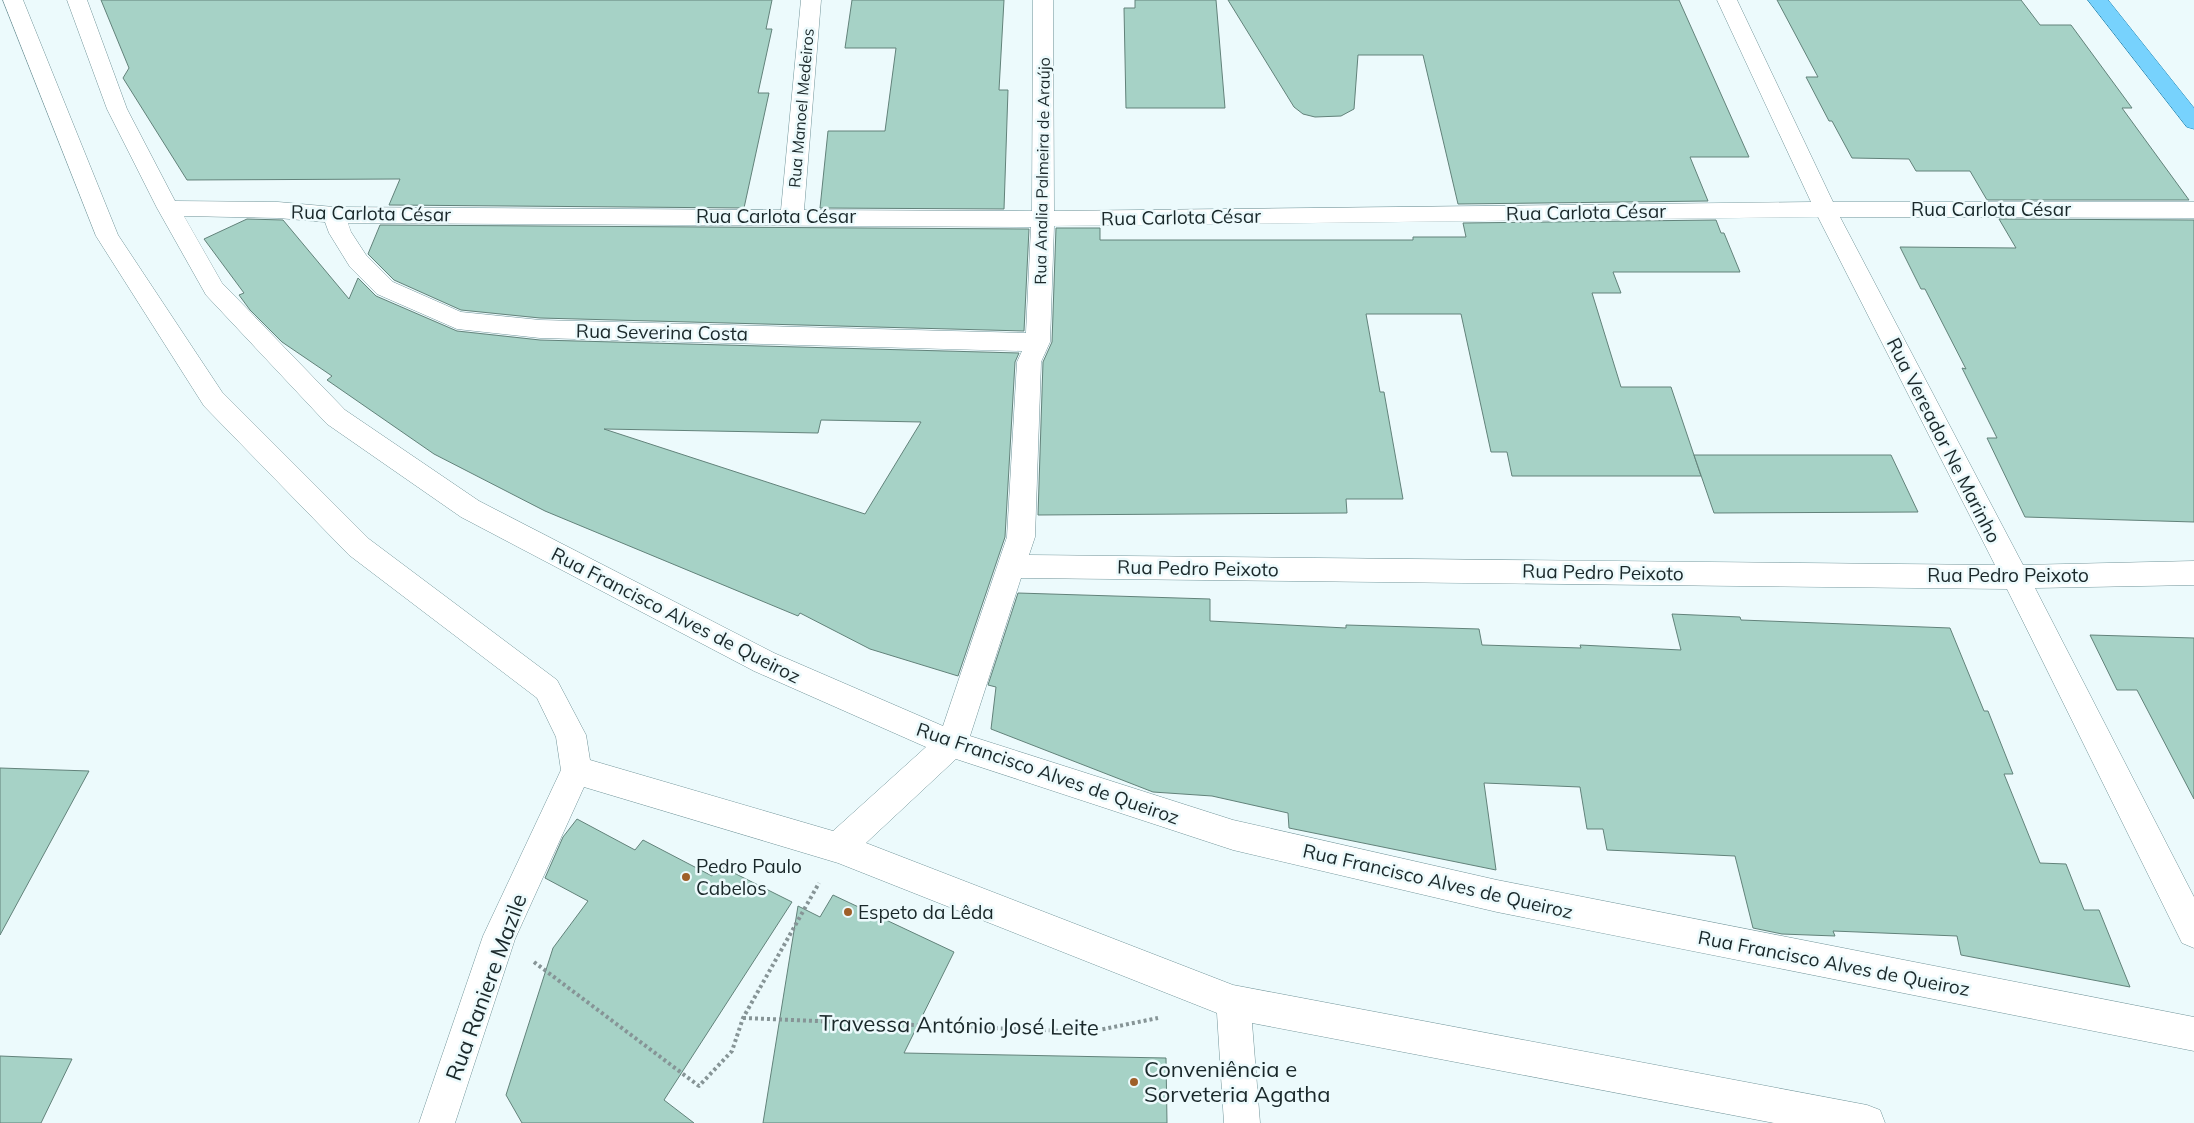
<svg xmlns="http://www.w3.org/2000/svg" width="2194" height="1123" font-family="Mulish,sans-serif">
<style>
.building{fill:#a6d2c6;stroke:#62827a;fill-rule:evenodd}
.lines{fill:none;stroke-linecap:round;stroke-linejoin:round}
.minor-casing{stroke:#72959a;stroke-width:1}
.major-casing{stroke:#1b83b2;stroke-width:1}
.path{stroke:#869496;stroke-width:4;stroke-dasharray:3 3;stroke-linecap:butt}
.minor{fill:#fff;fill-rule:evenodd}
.major{fill:#77d2fd;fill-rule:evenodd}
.poi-dot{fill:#9f5f28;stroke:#ecfafc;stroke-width:2}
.labels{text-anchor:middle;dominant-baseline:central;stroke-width:5;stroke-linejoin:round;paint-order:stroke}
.far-street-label{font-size:16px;fill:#1a282a;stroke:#ecfafc}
.street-label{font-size:19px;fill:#1a282a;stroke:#ecfafc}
.poi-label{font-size:19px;fill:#1a282a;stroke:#ecfafc;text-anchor:start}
.near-street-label{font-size:22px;fill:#1a282a;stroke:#ecfafc}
.near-poi-label{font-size:22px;fill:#1a282a;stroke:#ecfafc;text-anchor:start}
</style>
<rect width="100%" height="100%" fill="#ecfafc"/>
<g class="building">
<path d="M101,0h671l-6,29h6l-14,64h11l-25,115 -355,-3 11,-26 -213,1 -64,-102 6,-10z"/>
<path d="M852,0h152l-5,90h9l-4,119 -184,-1 8,-77h57l11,-83h-51z"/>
<path d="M1135,0h81l9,108h-99l-2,-100h11z"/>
<path d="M1228,0h451l70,157h-59l18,44 -250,3 -35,-149h-65l-4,54 -13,7 -26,1 -12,-3 -9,-7z"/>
<path d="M1777,0h244l19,25h31l61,83h-10l67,92h-202l-17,-29h-54l-7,-12 -57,-1 -20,-37h-3l-23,-44h12z"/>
<path d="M247,219l36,1 66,79 9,-21 18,18 81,35 83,9 479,13 -4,9 -10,175 -47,139 -88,-27 -70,-36 -2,3 -253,-105 -111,-57 -107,-74 5,-4 -50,-34 -32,-32 -11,-15 5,-2 -40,-54zM821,420l100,2 -56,92 -261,-85 214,4z"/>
<path d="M1999,219l195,1v302l-169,-5 -38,-79h10l-35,-70 4,1 -41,-80h-4l-21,-42 116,1z"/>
<path d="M1716,220l5,13h3l16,39h-127l8,21h-29l29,94h50l30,89h-189l-5,-24h-16l-30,-138h-95l14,78h4l19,107h-57l1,14 -309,2 5,-153 9,-20 4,-114h44v12h313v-3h53l-3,-14z"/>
<path d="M380,225l649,4 -5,102 -484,-13 -79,-8 -67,-30 -26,-26z"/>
<path d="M1694,455h197l27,57 -204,1z"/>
<path d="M1018,593l192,6v22l136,7v-3l133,4 3,16 99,3 -1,-3 101,5 -9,-36 68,3 1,3 209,8 34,83h4l25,63h-9l36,89 26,1 18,46h15l31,77 -169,-32 -4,-19 -124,-5 2,5 -53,-2 -29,-6 -18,-72 -128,-6 -4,-21h-16l-7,-42 -96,-4 12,87 -207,-42 -1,-15 -76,-17 -59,-4 -162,-63 5,-42 -8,-2z"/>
<path d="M2090,635l104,3v161l-57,-109h-20z"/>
<path d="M0,768l89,3 -89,164z"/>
<path d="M577,819l58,31 8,-10 69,36 6,-11 74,37 -128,198 30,23h-172l-16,-28 47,-147 35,-47 -43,-23 18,-41z"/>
<path d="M833,895l121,57 -50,101 262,5 1,65h-404l35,-217 22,11z"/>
<path d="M0,1056l72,3 -31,64h-41z"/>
</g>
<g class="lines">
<defs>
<path id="minor" d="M3,0h20l95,235 104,157 147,147 188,141 29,55 4,25 243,71 93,-84 -172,-76 -293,-154 -134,-93 -121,-129 -49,-87 -50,-99 -40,-109h20l40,109 48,92 103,1 56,5 447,3 20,-210h20l-17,210 228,1 1,-211h20l1,211 757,-9 -94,-202h20l96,202h361v16l-354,-1 183,348 171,-4v24l-159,3 159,309v51l-12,-5 -175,-354 -986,-11 -51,158 263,84 264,60 697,137v34l-697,-139 -264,-62 -277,-91 -90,84 367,142 634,120 13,5 5,13h-111l-522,-100 8,100h-36l-7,-110 -379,-150 -254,-76 -69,152 -60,184h-36l64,-187 78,-166 -5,-33 -19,-39 -188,-143 -145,-149 -108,-170zM184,216l94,2 47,4 4,11 21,34 27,27 80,35 83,9 482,13 -5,11 -10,175 -64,189 -169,-73 -295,-152 -134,-91 -123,-127zM1818,217l177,348 -966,-10 6,-18 6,-175 9,-20 4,-116zM348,223l683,4 -5,106 -486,-13 -79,-8 -68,-30 -27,-27 -15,-23z"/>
<path id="major" d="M2088,0h20l86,108v21l-7,-2z"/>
</defs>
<use href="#minor" class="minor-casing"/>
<use href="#major" class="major-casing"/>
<g class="path">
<path d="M534,962l165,124 33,-35 11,-33 76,-135"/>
<path d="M743,1018l346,14 69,-14"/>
</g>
<use href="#minor" class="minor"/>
<use href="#major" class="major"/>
</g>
<g class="poi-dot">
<circle cx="686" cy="877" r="5"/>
<circle cx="848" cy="912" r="5"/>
<circle cx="1134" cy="1082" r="5"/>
</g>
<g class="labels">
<g class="far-street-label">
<text transform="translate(801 108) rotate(-85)">Rua Manoel Medeiros</text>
<text transform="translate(1042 171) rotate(-89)">Rua Analia Palmeira de Araújo</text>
</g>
<g class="street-label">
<text x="1991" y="209">Rua Carlota César</text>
<text transform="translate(1586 212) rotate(-1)">Rua Carlota César</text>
<text transform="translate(371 213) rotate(1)">Rua Carlota César</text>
<text x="776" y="216">Rua Carlota César</text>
<text transform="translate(1181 217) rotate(-1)">Rua Carlota César</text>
<text transform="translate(662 332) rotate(1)">Rua Severina Costa</text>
<text transform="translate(1944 440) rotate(63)">Rua Vereador Ne Marinho</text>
<text transform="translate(1198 568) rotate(1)">Rua Pedro Peixoto</text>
<text transform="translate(1603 572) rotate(1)">Rua Pedro Peixoto</text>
<text x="2008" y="575">Rua Pedro Peixoto</text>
<text transform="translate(676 615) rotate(27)">Rua Francisco Alves de Queiroz</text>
<text transform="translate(1048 773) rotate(19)">Rua Francisco Alves de Queiroz</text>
<text transform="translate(1438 881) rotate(13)">Rua Francisco Alves de Queiroz</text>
<text transform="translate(1834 963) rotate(11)">Rua Francisco Alves de Queiroz</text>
</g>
<g class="poi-label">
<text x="696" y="866">Pedro Paulo<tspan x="696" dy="22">Cabelos</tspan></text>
<text x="858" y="912">Espeto da Lêda</text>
</g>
<g class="near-street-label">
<text transform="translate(486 987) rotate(-70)">Rua Raniere Mazile</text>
<text transform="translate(959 1025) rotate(1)">Travessa António José Leite</text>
</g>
<g class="near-poi-label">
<text x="1144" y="1069">Conveniência e<tspan x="1144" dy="25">Sorveteria Agatha</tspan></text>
</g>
</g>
</svg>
